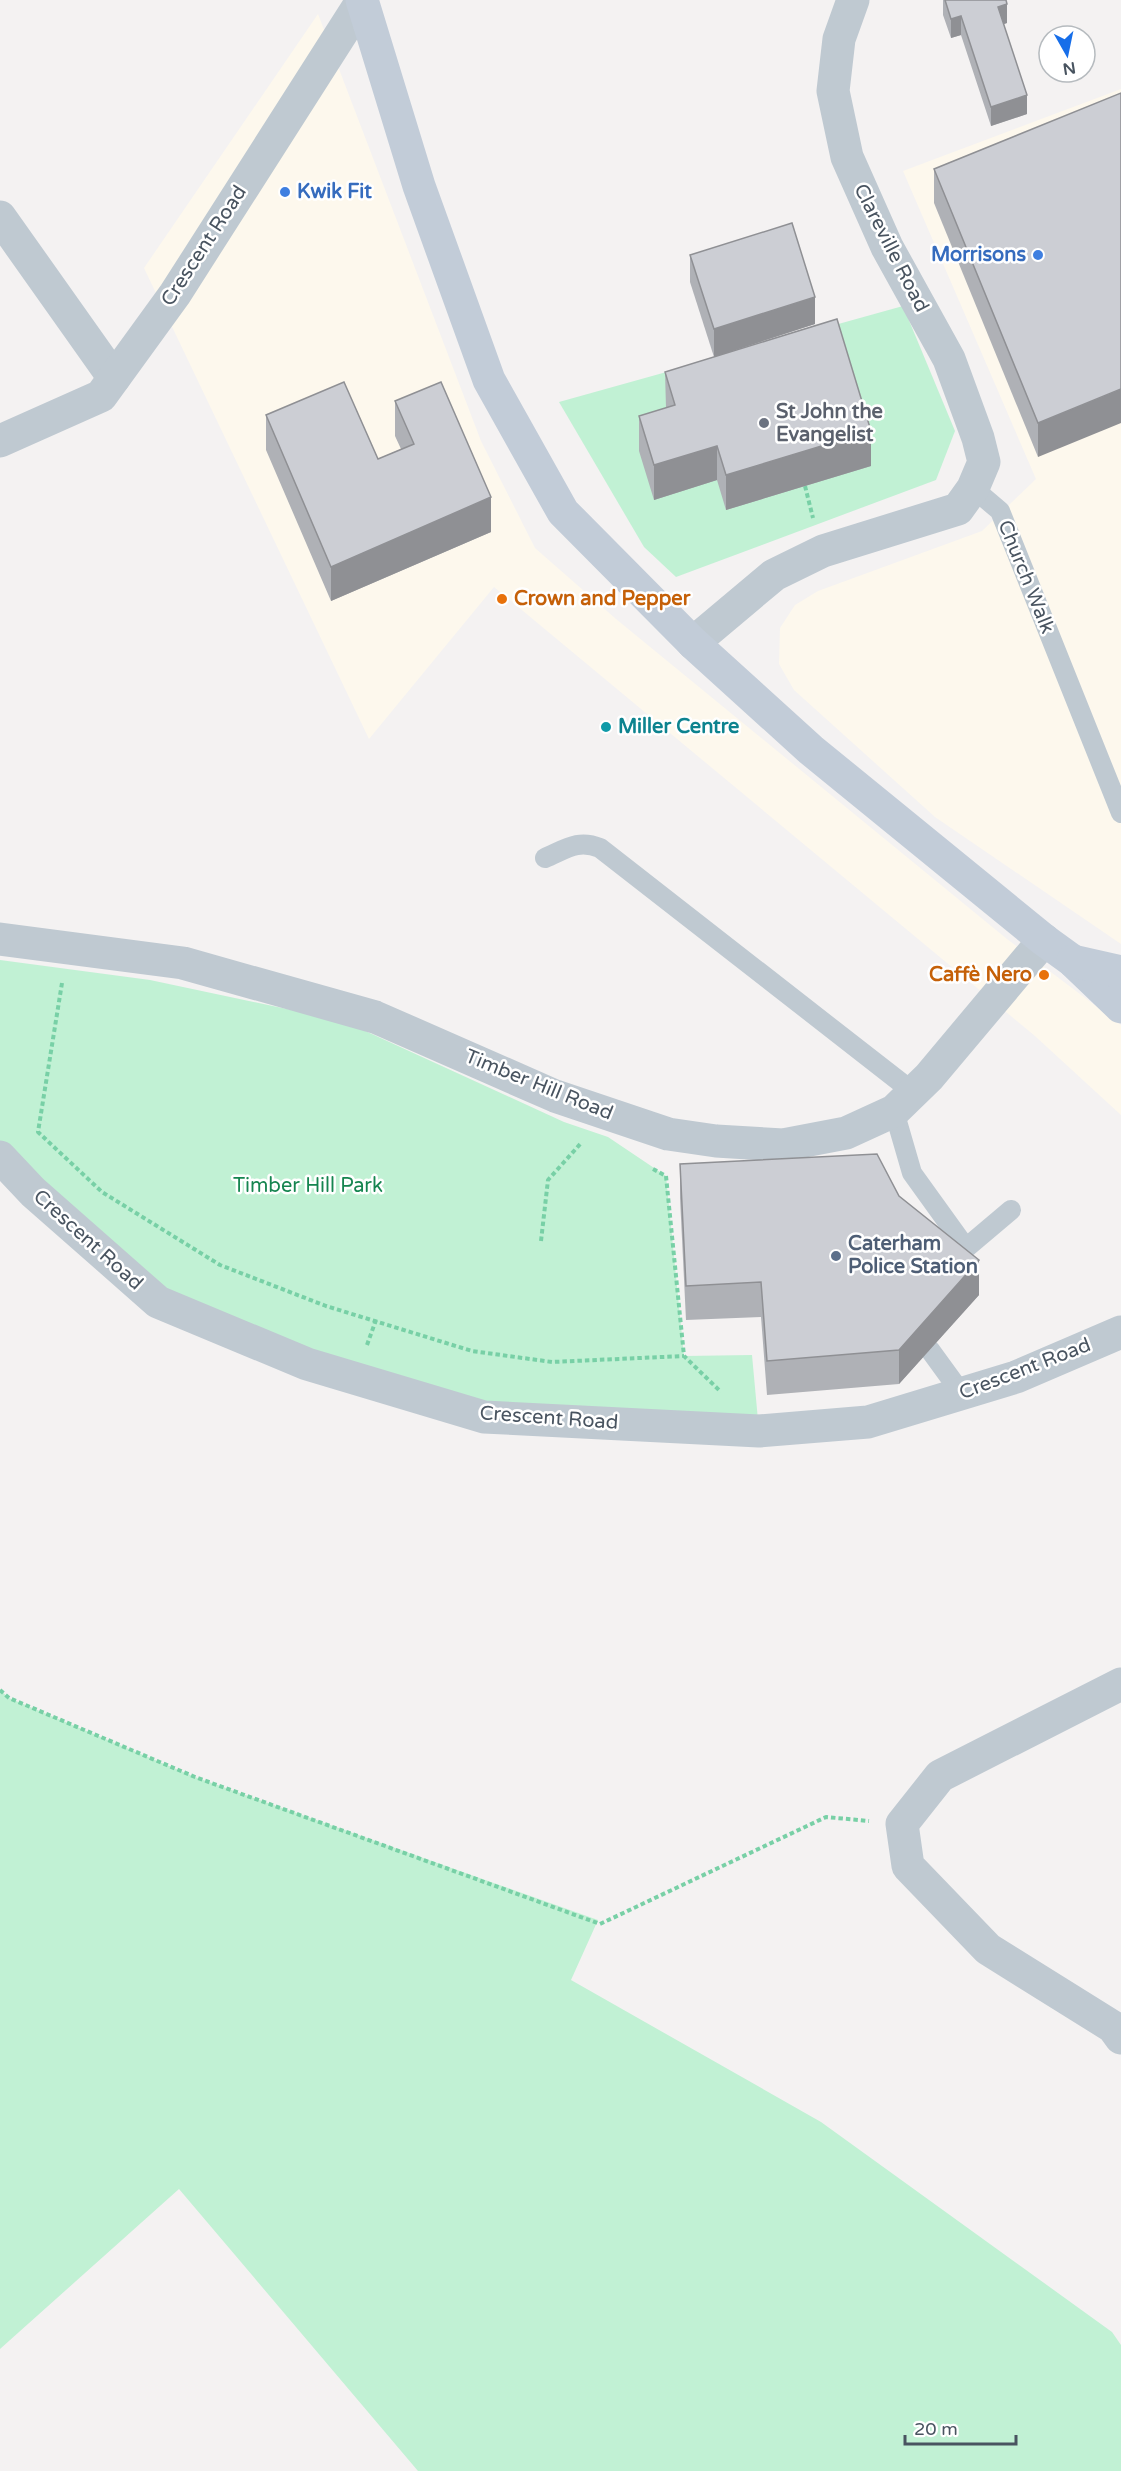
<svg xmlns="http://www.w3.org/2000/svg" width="1121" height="2471" font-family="'Varela Round',sans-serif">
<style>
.commercial{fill:#fdf8ed}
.green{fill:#c1f1d4}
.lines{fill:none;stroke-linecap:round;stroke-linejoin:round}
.path{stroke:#78d0a6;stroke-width:4;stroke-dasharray:4.5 3;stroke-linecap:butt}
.service{stroke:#bfc9d1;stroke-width:20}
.minor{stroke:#bfc9d1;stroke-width:33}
.secondary{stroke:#c2ccd8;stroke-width:33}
.wall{fill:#afb1b6}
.shaded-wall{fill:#8f9094}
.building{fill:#ccced4;stroke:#8f9094;stroke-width:1.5}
.shop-dot{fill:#3f7fe0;stroke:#fff;stroke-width:2}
.worship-dot{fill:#6b7280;stroke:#fff;stroke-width:2}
.food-dot{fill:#e8710a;stroke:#fff;stroke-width:2}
.culture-dot{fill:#0f9aa8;stroke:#fff;stroke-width:2}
.service-dot{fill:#5c6f8a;stroke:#fff;stroke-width:2}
.labels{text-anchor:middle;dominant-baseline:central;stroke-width:5;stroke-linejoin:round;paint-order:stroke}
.shop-label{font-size:20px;font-weight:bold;fill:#366cbe;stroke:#fff;text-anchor:start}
.street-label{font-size:20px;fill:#495460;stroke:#fff}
.worship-label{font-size:20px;font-weight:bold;fill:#5b616d;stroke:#fff;text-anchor:start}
.food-label{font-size:20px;font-weight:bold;fill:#c56008;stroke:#fff;text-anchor:start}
.culture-label{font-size:20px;font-weight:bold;fill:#0d838f;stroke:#fff;text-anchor:start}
.park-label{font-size:20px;fill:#168550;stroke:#fff}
.service-label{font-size:20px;font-weight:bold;fill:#4e5e75;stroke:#fff;text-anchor:start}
</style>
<rect width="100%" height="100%" fill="#f4f2f2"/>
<g class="commercial">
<path d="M318,14l163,427 54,107 81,71 391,320 114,86v90l-86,-79 -541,-449 -125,152 -225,-471z"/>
<path d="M1121,89v855l-186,-127 -141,-127 -15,-26 1,-36 15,-23 23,-14 164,-60 54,-52 -133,-308z"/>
</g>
<g class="green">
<path d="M903,306l52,125 -19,49 -260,97 -32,-30 -85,-145z"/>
<path d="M0,960l150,20 156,33 55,16 203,93 44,15 58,39 18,180 68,-1 7,76 -275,-14 -326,-115 -158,-145z"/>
<path d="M0,1690l9,8 186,79 403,143 -27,60 250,142 291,210 9,13v126h-703l-239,-282 -179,160z"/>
</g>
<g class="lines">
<g class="path">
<path d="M805,486l8,32"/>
<path d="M62,983l-24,149 64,60 118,73 106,41 146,45 80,11 132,-6"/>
<path d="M653,1169l13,7"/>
<path d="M666,1176l18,180 37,36"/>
<path d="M541,1241l7,-61 34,-38"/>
<path d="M367,1345l9,-25"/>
<path d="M0,1690l9,8 186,79 405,147 226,-107 43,4"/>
</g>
<g class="service">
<path d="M973,488l27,23 121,302"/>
<path d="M545,858c21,-9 33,-19 55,-10l313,244"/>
<path d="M894,1111l18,62 54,75 45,-38"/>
<path d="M930,1350l32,44"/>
</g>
<g class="minor">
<path d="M0,217l114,161"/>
<path d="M0,441l101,-45 74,-102 187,-293"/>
<path d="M693,643l81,-68 49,-24 135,-42 15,-21 11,-26 -6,-24 -29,-79 -62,-112 -40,-90 -14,-66 6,-52 14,-39"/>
<path d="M0,939l183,24 192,54 180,79 113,38 48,7 67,4 63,-12 48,-22 35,-34 115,-137"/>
<path d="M0,1157l33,35 125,110 149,62 177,53 275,14 109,-9 148,-45 105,-45"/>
<path d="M1121,1684l-181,92 -38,48 6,42 80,83 125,78 8,11"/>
</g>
<g class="secondary">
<path d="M362,0l57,186 70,194 74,132 130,131 118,107 233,190 29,21 48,46"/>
<path d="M1073,961l48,11"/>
</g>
</g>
<g class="wall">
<path d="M943,0h63l1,23 -3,1 23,90 -36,12 -30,-91 -10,3 -8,-23z"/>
<path d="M1121,93l-83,364 -104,-254v-34z"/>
<path d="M690,255l125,69 -101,33 -24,-75z"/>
<path d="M665,372l206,94 -145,44 -9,-30 -63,20 -15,-49v-35l27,-8z"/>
<path d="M395,401l96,131 -160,69 -65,-151v-35l112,44 23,-10 -6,-13z"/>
<path d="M680,1164l299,131 -80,89 -132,11 -6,-78 -75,3 -6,-122z"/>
</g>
<g class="shaded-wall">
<path d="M1007,4v19l-9,3v-19z"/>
<path d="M961,16v19l-10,3v-19z"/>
<path d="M1027,95v19l-36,12v-19z"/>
<path d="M815,297v27l-101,33v-28z"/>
<path d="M1121,389v34l-83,34v-34z"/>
<path d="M871,431v35l-145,44v-35z"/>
<path d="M717,446v34l-63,20v-35z"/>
<path d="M491,497v35l-160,69v-34z"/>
<path d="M979,1260v35l-80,89v-34z"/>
</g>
<g class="building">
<path d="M945,0h61l1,4 -9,3 29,88 -36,12 -30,-91 -10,3z"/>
<path d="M1121,93v296l-83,34 -104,-254z"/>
<path d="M792,223l23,74 -101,32 -24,-74z"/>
<path d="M837,319l34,112 -145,44 -9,-29 -63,19 -15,-49 36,-11 -10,-33z"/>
<path d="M344,382l34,77 36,-15 -19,-43 46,-19 50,115 -160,70 -65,-152z"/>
<path d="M877,1154l22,42 80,64 -80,90 -132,11 -6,-79 -75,4 -6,-122z"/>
</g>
<g class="shop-dot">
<circle cx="285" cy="192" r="6"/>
<circle cx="1038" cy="255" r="6"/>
</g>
<circle class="worship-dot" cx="764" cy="423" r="6"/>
<g class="food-dot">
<circle cx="502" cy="599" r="6"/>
<circle cx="1044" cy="975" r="6"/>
</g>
<circle class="culture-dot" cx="606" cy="727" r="6"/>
<circle class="service-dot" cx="836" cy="1256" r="6"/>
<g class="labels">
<g class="shop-label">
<text x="297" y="192">Kwik Fit</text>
<text x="1026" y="255" text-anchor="end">Morrisons</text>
</g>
<g class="street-label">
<text transform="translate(204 246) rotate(-57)">Crescent Road</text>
<text transform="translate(891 248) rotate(63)">Clareville Road</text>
<text transform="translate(1026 577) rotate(68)">Church Walk</text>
<text transform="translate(539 1085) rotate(22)">Timber Hill Road</text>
<text transform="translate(88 1240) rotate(42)">Crescent Road</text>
<text transform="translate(1025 1369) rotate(-21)">Crescent Road</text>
<text transform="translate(549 1418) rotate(4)">Crescent Road</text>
</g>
<g class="worship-label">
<text x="776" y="412">St John the<tspan x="776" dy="23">Evangelist</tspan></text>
</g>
<g class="food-label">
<text x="514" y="599">Crown and Pepper</text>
<text x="1032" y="975" text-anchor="end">Caffè Nero</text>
</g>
<g class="culture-label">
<text x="618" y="727">Miller Centre</text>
</g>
<g class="park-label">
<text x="308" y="1186">Timber Hill Park</text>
</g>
<g class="service-label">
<text x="848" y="1244">Caterham<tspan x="848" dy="23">Police Station</tspan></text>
</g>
</g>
<g transform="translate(1067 54) rotate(171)"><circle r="28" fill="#ffffff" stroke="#b6bbbf" stroke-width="1.5"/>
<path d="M0-4.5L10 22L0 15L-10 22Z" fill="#176ee9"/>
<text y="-9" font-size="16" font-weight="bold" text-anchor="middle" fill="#495460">N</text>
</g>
<path d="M905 2435v9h111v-9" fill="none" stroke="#495460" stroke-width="3"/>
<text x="914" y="2435" font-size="18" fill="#495460" stroke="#ffffff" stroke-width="4.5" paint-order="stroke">20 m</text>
</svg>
